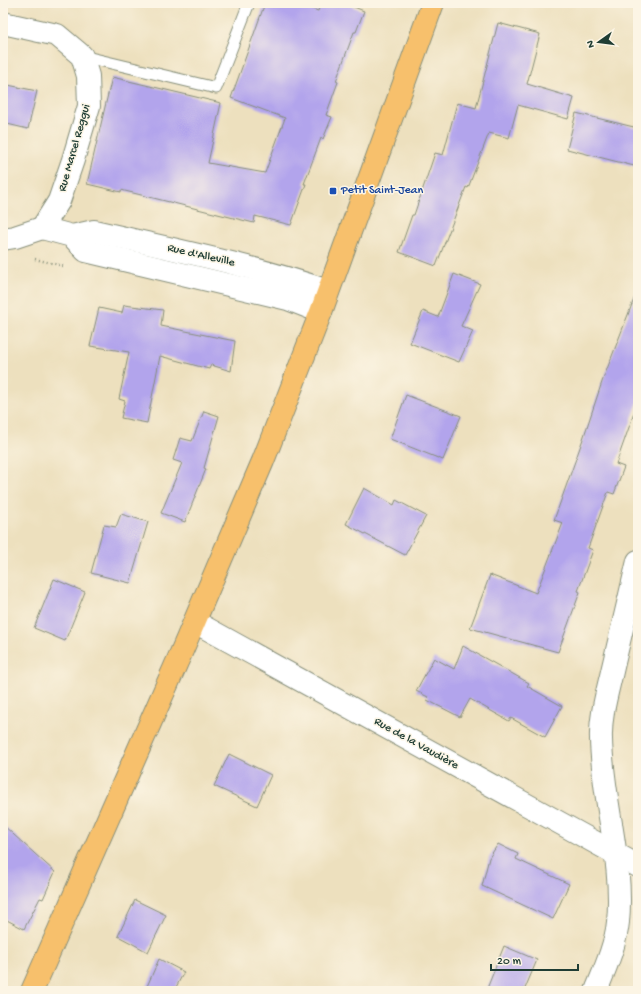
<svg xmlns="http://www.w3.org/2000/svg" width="641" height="994" font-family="'Gochi Hand',sans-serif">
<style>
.building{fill:#b2a4ec}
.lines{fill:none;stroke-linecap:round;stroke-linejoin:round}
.service-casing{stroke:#868e79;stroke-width:13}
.minor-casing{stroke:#868e79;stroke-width:24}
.primary-casing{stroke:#868e79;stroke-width:24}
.path{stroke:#868e79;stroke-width:2.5;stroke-dasharray:1 3;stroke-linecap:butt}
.service{stroke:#fff;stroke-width:11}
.minor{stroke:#fff;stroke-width:22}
.primary{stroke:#f7c06c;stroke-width:22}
.transit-dot{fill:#1a4fb4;stroke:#fcf5e5;stroke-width:1.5}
.labels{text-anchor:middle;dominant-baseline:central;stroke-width:3;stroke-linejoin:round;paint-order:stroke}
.street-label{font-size:12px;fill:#1f3d34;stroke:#fcf5e5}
.transit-label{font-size:12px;fill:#164399;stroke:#fcf5e5;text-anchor:start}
</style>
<rect width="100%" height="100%" fill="#fcf5e5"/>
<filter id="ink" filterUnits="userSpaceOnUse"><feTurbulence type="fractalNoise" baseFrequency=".025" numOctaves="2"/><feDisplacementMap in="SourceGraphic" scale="8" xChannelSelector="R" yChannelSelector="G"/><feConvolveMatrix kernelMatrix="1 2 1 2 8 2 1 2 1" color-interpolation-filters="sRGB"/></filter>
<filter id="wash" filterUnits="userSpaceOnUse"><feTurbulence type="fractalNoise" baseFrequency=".012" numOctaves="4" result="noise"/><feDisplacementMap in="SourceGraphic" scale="16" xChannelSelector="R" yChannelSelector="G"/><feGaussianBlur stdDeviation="0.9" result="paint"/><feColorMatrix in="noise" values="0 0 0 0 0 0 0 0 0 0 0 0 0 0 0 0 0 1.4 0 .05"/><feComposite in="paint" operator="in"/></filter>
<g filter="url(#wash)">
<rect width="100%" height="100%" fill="#ede0be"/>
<g id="blocks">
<g class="building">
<path d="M265,3h31l22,8 3,-8h23l20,8 -8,21h-2l-18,49 2,1 -12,33 6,2 -9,22 -2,-1 -17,46h2l-15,41 -36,-9 -1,7 -133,-33v2l-34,-8 25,-107 109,26 -13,60 57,10 20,-55 -54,-20z"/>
<path d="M498,23l42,11 -13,50 47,14 -6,21 -50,-14 -9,33 -20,-5 -21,55 -2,-1 -30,79 -37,-14 13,-37h2l21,-62 8,2 14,-52 19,5z"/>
<path d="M3,84l34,7 -9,38 -25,-6z"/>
<path d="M576,113l62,15v39l-71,-18z"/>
<path d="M454,274l26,10 -19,42 12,5 -14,31 -49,-19 13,-32 15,6z"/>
<path d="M636,294h2v108l-22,62 8,3 -10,27 -6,-2 -20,56 5,2 -15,41 2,1 -22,60 -88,-24 20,-53 46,18 27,-70 -9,-3 29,-81 19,-57z"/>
<path d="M124,305l39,5 -2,16 74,15 -4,30 -20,-6 -2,4 -49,-13 -13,67 -26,-5 4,-17 -6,-2 10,-47 -39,-6 9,-38 23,5z"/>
<path d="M406,395l55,21 -18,44 -53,-21z"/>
<path d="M204,411l15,5 -15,52 2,1 -21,53 -24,-9 21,-50 -9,-3 7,-22 12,3z"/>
<path d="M364,488l30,17 2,-5 30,16 -21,39 -59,-31z"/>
<path d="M121,514l27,8 -18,61 -39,-10 13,-48 12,2z"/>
<path d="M54,579l31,13 -20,49 -31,-13z"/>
<path d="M463,646l66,37 -2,3 35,20 -17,31 -34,-19 -2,3 -39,-22 -10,18 -33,-17 1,-3 -12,-6 18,-33 20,11z"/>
<path d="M229,754l42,21 -14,31 -43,-20z"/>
<path d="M3,825l52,47 -12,27 -3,-1 -16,31 -21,-11z"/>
<path d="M498,844l20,10 -2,5 53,25 -16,35 -71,-33 7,-28z"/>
<path d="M135,900l31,15 -18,37 -30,-16z"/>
<path d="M504,946l33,14 -13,31h-38z"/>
<path d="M159,959l25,13 -10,19h-29z"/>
</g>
</g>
</g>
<g filter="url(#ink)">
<use href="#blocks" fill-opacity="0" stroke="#868e79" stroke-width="1"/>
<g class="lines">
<defs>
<path id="service" d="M82,56l134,32 33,-85"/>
<g id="minor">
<path d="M3,23l54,12 25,21 6,20 1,30 -16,54 -14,41 -17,27"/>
<path d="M72,236l14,15 202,48 33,13"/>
<path d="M3,239l12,-2 27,-9 30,8 22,-5c78,18 157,34 234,60"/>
<path d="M195,622l443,244"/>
<path d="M596,991c8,-20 20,-47 22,-69 6,-61 -16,-122 -17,-183 -1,-24 7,-49 12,-72 8,-35 17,-71 25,-106"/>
</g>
<path id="primary" d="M32,991l149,-338 82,-192 58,-149 112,-309"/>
</defs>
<use href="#service" class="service-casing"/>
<use href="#minor" class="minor-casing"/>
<use href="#primary" class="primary-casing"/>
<path class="path" d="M35,259l28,7"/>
<use href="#service" class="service"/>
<use href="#minor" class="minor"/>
<use href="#primary" class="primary"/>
</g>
</g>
<rect class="transit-dot" x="329" y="187" width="8" height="8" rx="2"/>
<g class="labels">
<g class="street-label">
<text transform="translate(75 148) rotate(-74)">Rue Marcel Reggui</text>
<text transform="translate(201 256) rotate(13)">Rue d'Alleville</text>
<text transform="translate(416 744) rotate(29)">Rue de la Vaudière</text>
</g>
<g class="transit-label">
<text x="341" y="191">Petit Saint-Jean</text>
</g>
</g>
<rect width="641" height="994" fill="none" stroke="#fcf5e5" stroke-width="16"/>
<g transform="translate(599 42) rotate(256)" stroke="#fcf5e5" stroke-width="3" paint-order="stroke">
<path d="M0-3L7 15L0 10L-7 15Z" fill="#1f3d34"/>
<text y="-6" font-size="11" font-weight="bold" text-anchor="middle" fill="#1f3d34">N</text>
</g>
<path d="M491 964v6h87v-6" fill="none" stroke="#1f3d34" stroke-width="2"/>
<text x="497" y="964" font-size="12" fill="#1f3d34" stroke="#fcf5e5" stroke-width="3" paint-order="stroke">20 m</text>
</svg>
